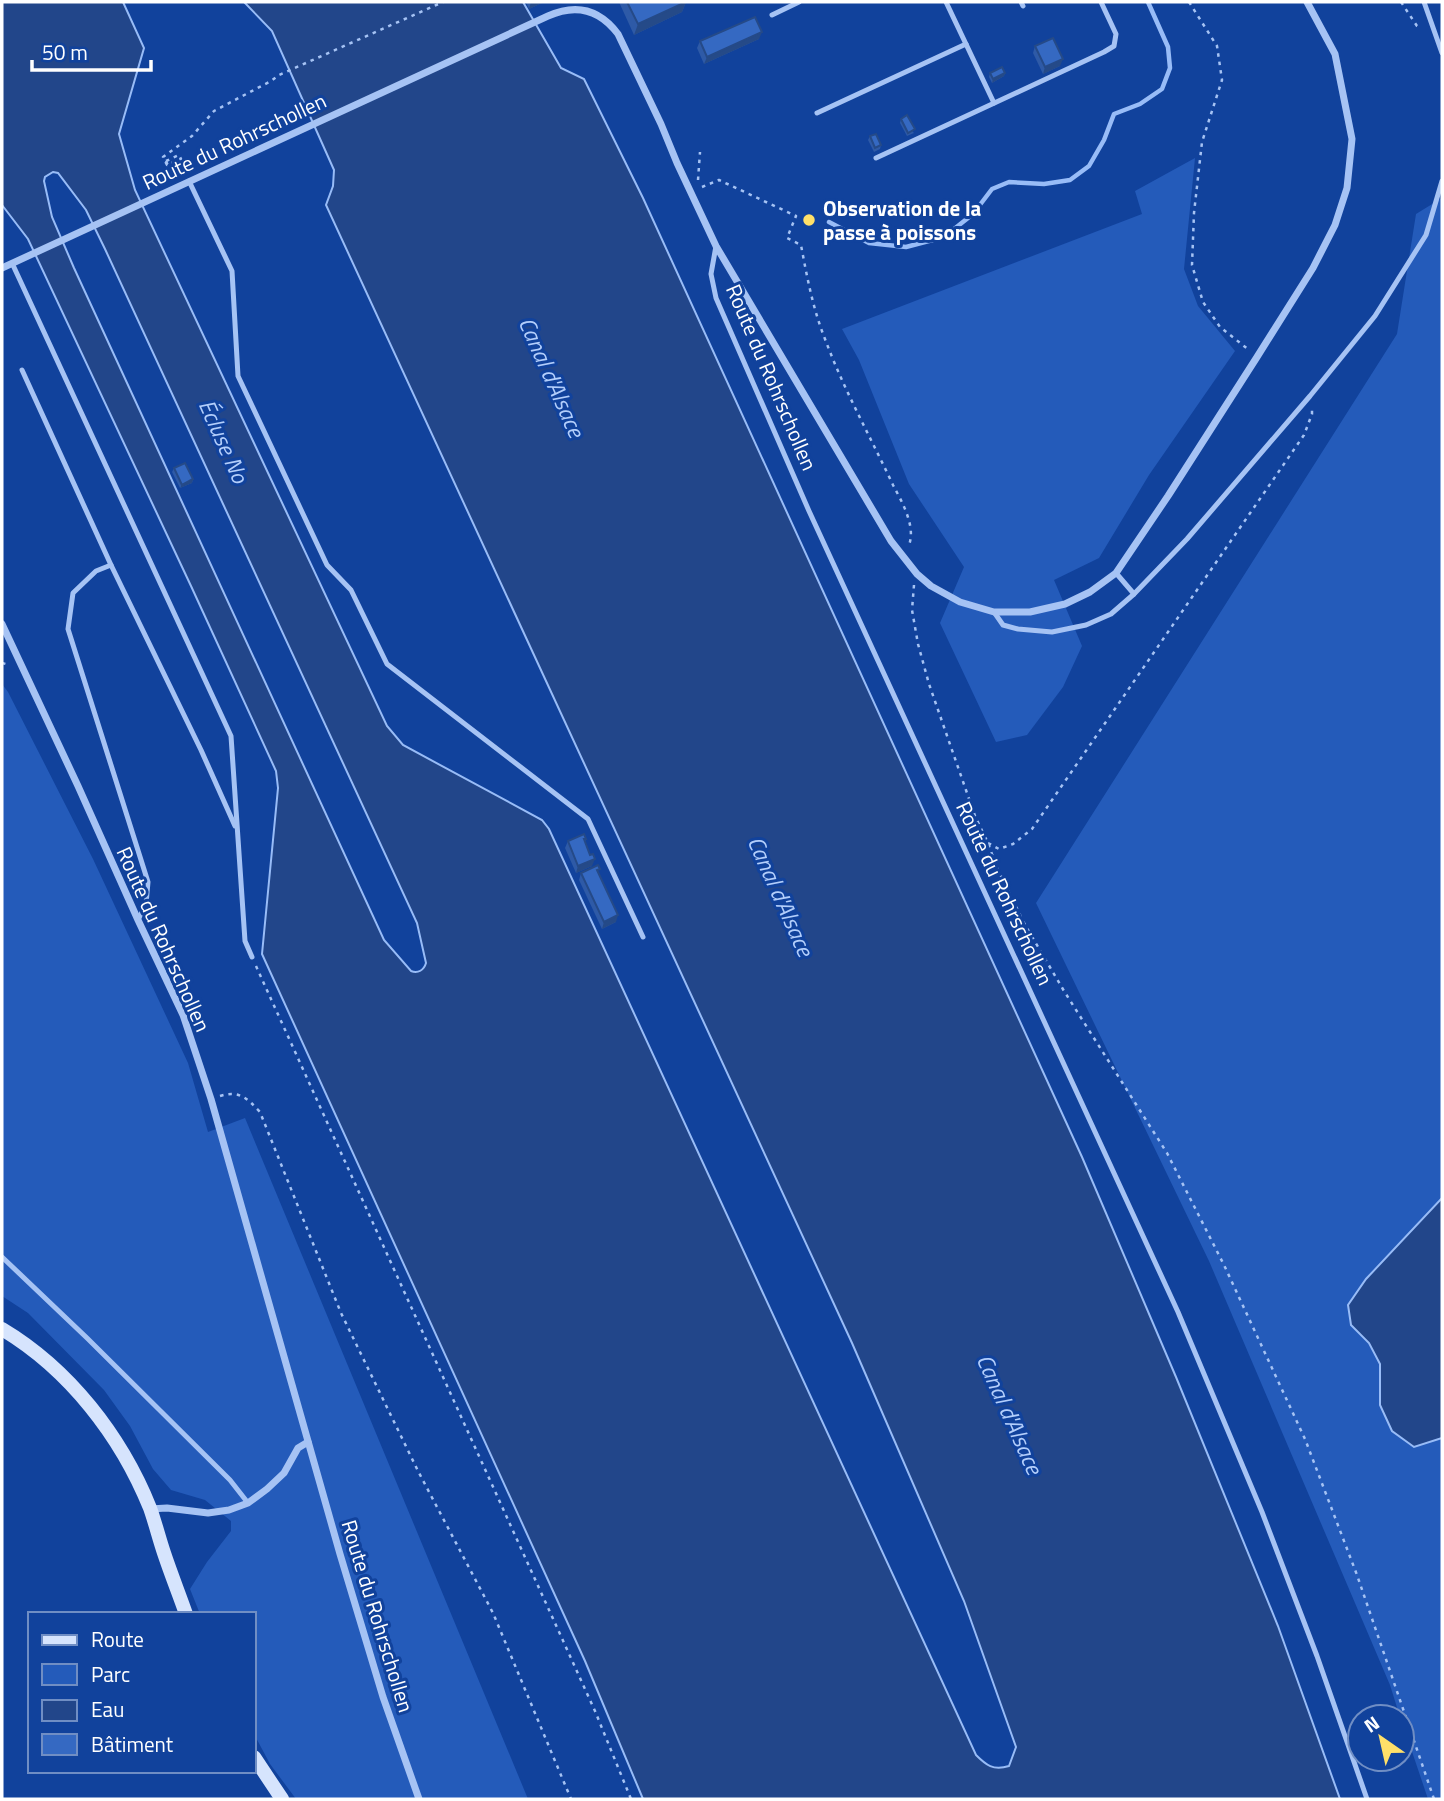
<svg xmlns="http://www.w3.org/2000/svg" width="1444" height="1801" font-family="'Titillium Web',sans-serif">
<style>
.green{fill:#245bba}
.water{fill:#22468a;stroke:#98bcf7;stroke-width:2;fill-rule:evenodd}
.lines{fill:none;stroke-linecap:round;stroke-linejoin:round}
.stream{stroke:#98bcf7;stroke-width:4.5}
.path{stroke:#a6c3f4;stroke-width:2.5;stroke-dasharray:3.5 5;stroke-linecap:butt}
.lane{stroke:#a6c3f4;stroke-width:5}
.street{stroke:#a6c3f4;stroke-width:7}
.secondary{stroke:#d6e4fd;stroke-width:14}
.path-bridge{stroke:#a6c3f4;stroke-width:2.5;stroke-dasharray:3.5 5;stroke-linecap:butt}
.wall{fill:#2e5aa7}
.shaded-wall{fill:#254a88}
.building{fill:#3569c2;stroke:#254a88;stroke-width:2}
.poi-dot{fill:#ffe069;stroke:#11429c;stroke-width:2.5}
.labels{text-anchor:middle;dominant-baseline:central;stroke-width:6;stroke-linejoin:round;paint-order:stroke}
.street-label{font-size:21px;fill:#fff;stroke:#11429c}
.poi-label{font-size:21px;font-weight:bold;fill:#fff;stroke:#11429c;text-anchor:start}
.water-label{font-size:23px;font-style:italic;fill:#b3cefb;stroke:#11429c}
</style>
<rect width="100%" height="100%" fill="#11429c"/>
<g class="green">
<path d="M1195,158l-11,111 14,37 37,45 -86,124 -50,83 -45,22 28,66 -19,41 -36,48 -31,7 -56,-119 24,-56 -55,-83 -50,-124 -17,-31 300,-115 -7,-23z"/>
<path d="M1442,198v1601h-14l-26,-77v-5h-2l-10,-32 -181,-424 -173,-358 361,-569 19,-120z"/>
<path d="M2,684l6,8 85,167 95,204 20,69 37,-14 283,681h-232l-26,-35 -16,-30v-120h-54l-10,-25 17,-27 24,-31v-10l-26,-21 -34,-10 -18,-21 -23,-43 -26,-36 -76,-77 -26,-17z"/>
</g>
<g class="water">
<path d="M2,2h121l21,46 -25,86 16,56 252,536 16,19 139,75 7,9 427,926c10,10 17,16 33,11l7,-19 -52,-146 -112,-258 -526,-1138 7,-19 1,-16 -62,-139 -28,-29h279l38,66 23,11 59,119 439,959 94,220 102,249 62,173h-697l-58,-138 -323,-707 16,-166 -2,-17 -85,-185 -163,-347 -26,-34zM53,172l5,1 28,37 19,39 312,674 9,40c-2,7 -8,11 -15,8l-27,-31 -310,-672 -22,-51 -8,-36 1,-4z"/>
<path d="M1442,1198v240l-28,9 -22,-16 -12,-26v-41l-11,-21 -18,-18 -3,-20 18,-26z"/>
</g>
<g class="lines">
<path class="stream" d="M829,222l40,21 37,4 38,-10 29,-23 19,-25 17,-7 35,2 26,-4 19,-14 15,-26 10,-26 26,-10 22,-15 8,-21 -2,-21 -20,-45"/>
<g class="path">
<path d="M1189,2l28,44 5,34 -20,62 -8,71 -2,52 11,37 17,25 29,23"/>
<path d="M1401,2l16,24 4,2"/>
<path d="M166,161l13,-6 2,4 -14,6 -4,-8 29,-21 22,-25 57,-30 8,-6 164,-73"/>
<path d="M698,180l2,-28"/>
<path d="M702,187l17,-7 77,36 -9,22 14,7c6,32 12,64 24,94 19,51 45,97 68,146 9,17 23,41 16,60"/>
<path d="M914,585l-2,25 6,34 11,40 46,132 13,27 9,25 27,55 40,68 103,162 57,112 81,174 52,136 77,224"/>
<path d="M2,663l8,2"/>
<path d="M988,843l11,6 14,-5 19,-15 272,-394 8,-21v-5"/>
<path d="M256,966l339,745 36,88"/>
<path d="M220,1096c19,-6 27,2 40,16l81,201 77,158 75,142 78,186"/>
</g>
<g class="lane">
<path d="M946,2l48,101"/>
<path d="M1021,2l2,4"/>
<path d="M1424,2l18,51"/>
<path d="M772,15l27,-13"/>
<path d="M817,113l149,-69"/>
<path d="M876,158l228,-106 10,-6 2,-12 -15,-32"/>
<path d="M189,181l43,90 6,105 89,189 24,25 36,74 201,155 55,118"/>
<path d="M716,246l-5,28 5,24 93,213 369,801 84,200 55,144 50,143"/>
<path d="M12,263l219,473 14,205 7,16"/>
<path d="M22,370l89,195 90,185 34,76"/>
<path d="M111,565l-15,6 -23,22 -5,36 80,253 -2,22 -8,16"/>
<path d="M1116,573l18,21"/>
<path d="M994,612l9,13 15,4 34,3 34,-7 25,-11 23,-20 53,-55 123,-143 65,-80 51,-81 16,-54"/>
<path d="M2,1257l85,81 143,142 18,23"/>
</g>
<g class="street">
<path d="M2,268l546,-252c29,-13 52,-6 70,18l43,90 16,39 39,83 175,295 26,33 14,12 29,16 34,10h36l35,-8 25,-12 26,-19 52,-77 89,-139 56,-89 22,-43 12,-37 5,-49 -17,-85 -28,-52"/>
<path d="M2,624l76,162 60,134 45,95 28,84 129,455 43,143 36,102"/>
<path d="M150,1509l17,-1 41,5 21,-3 19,-7 19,-14 17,-16 14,-25 10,-6"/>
</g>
<g class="secondary">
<path d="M2,1329c67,40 119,107 148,179 5,14 9,30 14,45 7,21 15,41 22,61"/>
<path d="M254,1757l28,42"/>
</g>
<path class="path-bridge" d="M166,161l6,13"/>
</g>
<g class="wall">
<path d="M526,2h18l-15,7z"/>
<path d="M619,2h67l-4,10 -48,23z"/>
<path d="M759,39l-55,25 -7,-16 3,-7z"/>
<path d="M1035,46l25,20 -17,8 -10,-21z"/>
<path d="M990,73h15l-1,3 -12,7 -3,-6z"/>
<path d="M901,119l13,14 -7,3 -7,-13z"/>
<path d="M870,136l11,9 -1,4 -6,3 -6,-12z"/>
<path d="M174,468l19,11 -1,4 -12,5 -8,-16z"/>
<path d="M586,839l-1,3 7,24 -16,7 -11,-25 3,-7z"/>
<path d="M598,872l18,50 -14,7 -23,-49 2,-7z"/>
</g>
<g class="shaded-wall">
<path d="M531,2h13l-15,7z"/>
<path d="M686,2l-4,10 -48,23 4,-11z"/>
<path d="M762,32l-3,7 -55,25 3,-7z"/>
<path d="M1063,59l-3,7 -17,8 2,-7z"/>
<path d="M1005,73l-1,3 -12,7 1,-4z"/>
<path d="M193,479l-1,4 -12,5 2,-3z"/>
<path d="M595,859l-3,7 -16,7 2,-7z"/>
<path d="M618,915l-2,7 -14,7 2,-7z"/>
</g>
<g class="building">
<path d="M627,2h59l-48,22z"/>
<path d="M755,17l7,15 -55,25 -7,-16z"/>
<path d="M1053,38l10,21 -18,8 -10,-21z"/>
<path d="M1002,67l3,6 -12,6 -3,-6z"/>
<path d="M907,115l8,14 -7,4 -7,-14z"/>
<path d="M876,134l5,11 -6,3 -5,-12z"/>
<path d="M185,463l8,16 -11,6 -8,-17z"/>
<path d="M584,834l2,5h-2l6,16 3,-1 2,5 -17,7 -10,-25z"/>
<path d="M598,865l2,4 -3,1 21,45 -14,7 -23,-49z"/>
</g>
<circle class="poi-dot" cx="809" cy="220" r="7"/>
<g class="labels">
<g class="street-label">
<text transform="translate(234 141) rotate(-25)">Route du Rohrschollen</text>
<text transform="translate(772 377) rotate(67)">Route du Rohrschollen</text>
<text transform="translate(1005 893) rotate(65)">Route du Rohrschollen</text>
<text transform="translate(164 939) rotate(66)">Route du Rohrschollen</text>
<text transform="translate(378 1616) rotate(73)">Route du Rohrschollen</text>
</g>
<g class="poi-label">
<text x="823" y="208">Observation de la<tspan x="823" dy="24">passe à poissons</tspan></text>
</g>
<g class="water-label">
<text transform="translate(552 377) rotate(66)">Canal d'Alsace</text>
<text transform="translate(224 441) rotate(66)">Écluse No</text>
<text transform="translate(781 896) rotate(66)">Canal d'Alsace</text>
<text transform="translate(1010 1414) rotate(66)">Canal d'Alsace</text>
</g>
</g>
<rect width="1444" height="1801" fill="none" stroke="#ffffff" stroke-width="7"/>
<rect x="28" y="1612" width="228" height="161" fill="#11429c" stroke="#708ec4" stroke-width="2"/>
<rect x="42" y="1635" width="35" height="10" fill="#d6e4fd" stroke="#708ec4" stroke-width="2"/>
<text x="91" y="1647" font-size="21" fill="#ffffff">Route</text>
<rect x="42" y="1664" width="35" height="21" fill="#245bba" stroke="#708ec4" stroke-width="2"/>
<text x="91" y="1682" font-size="21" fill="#ffffff">Parc</text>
<rect x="42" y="1700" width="35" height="21" fill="#22468a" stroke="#708ec4" stroke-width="2"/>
<text x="91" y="1717" font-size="21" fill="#ffffff">Eau</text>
<rect x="42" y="1734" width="35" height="21" fill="#3569c2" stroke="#708ec4" stroke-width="2"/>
<text x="91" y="1752" font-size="21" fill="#ffffff">Bâtiment</text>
<g transform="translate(1381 1738) rotate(326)"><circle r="33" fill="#11429c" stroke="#708ec4" stroke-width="2"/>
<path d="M0-5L12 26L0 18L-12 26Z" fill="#ffe069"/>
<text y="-10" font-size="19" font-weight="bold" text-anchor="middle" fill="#ffffff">N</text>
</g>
<path d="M32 60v10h119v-10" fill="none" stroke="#ffffff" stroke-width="3.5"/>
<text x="42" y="60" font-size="21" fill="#ffffff" stroke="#11429c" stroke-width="5" paint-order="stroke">50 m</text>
</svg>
